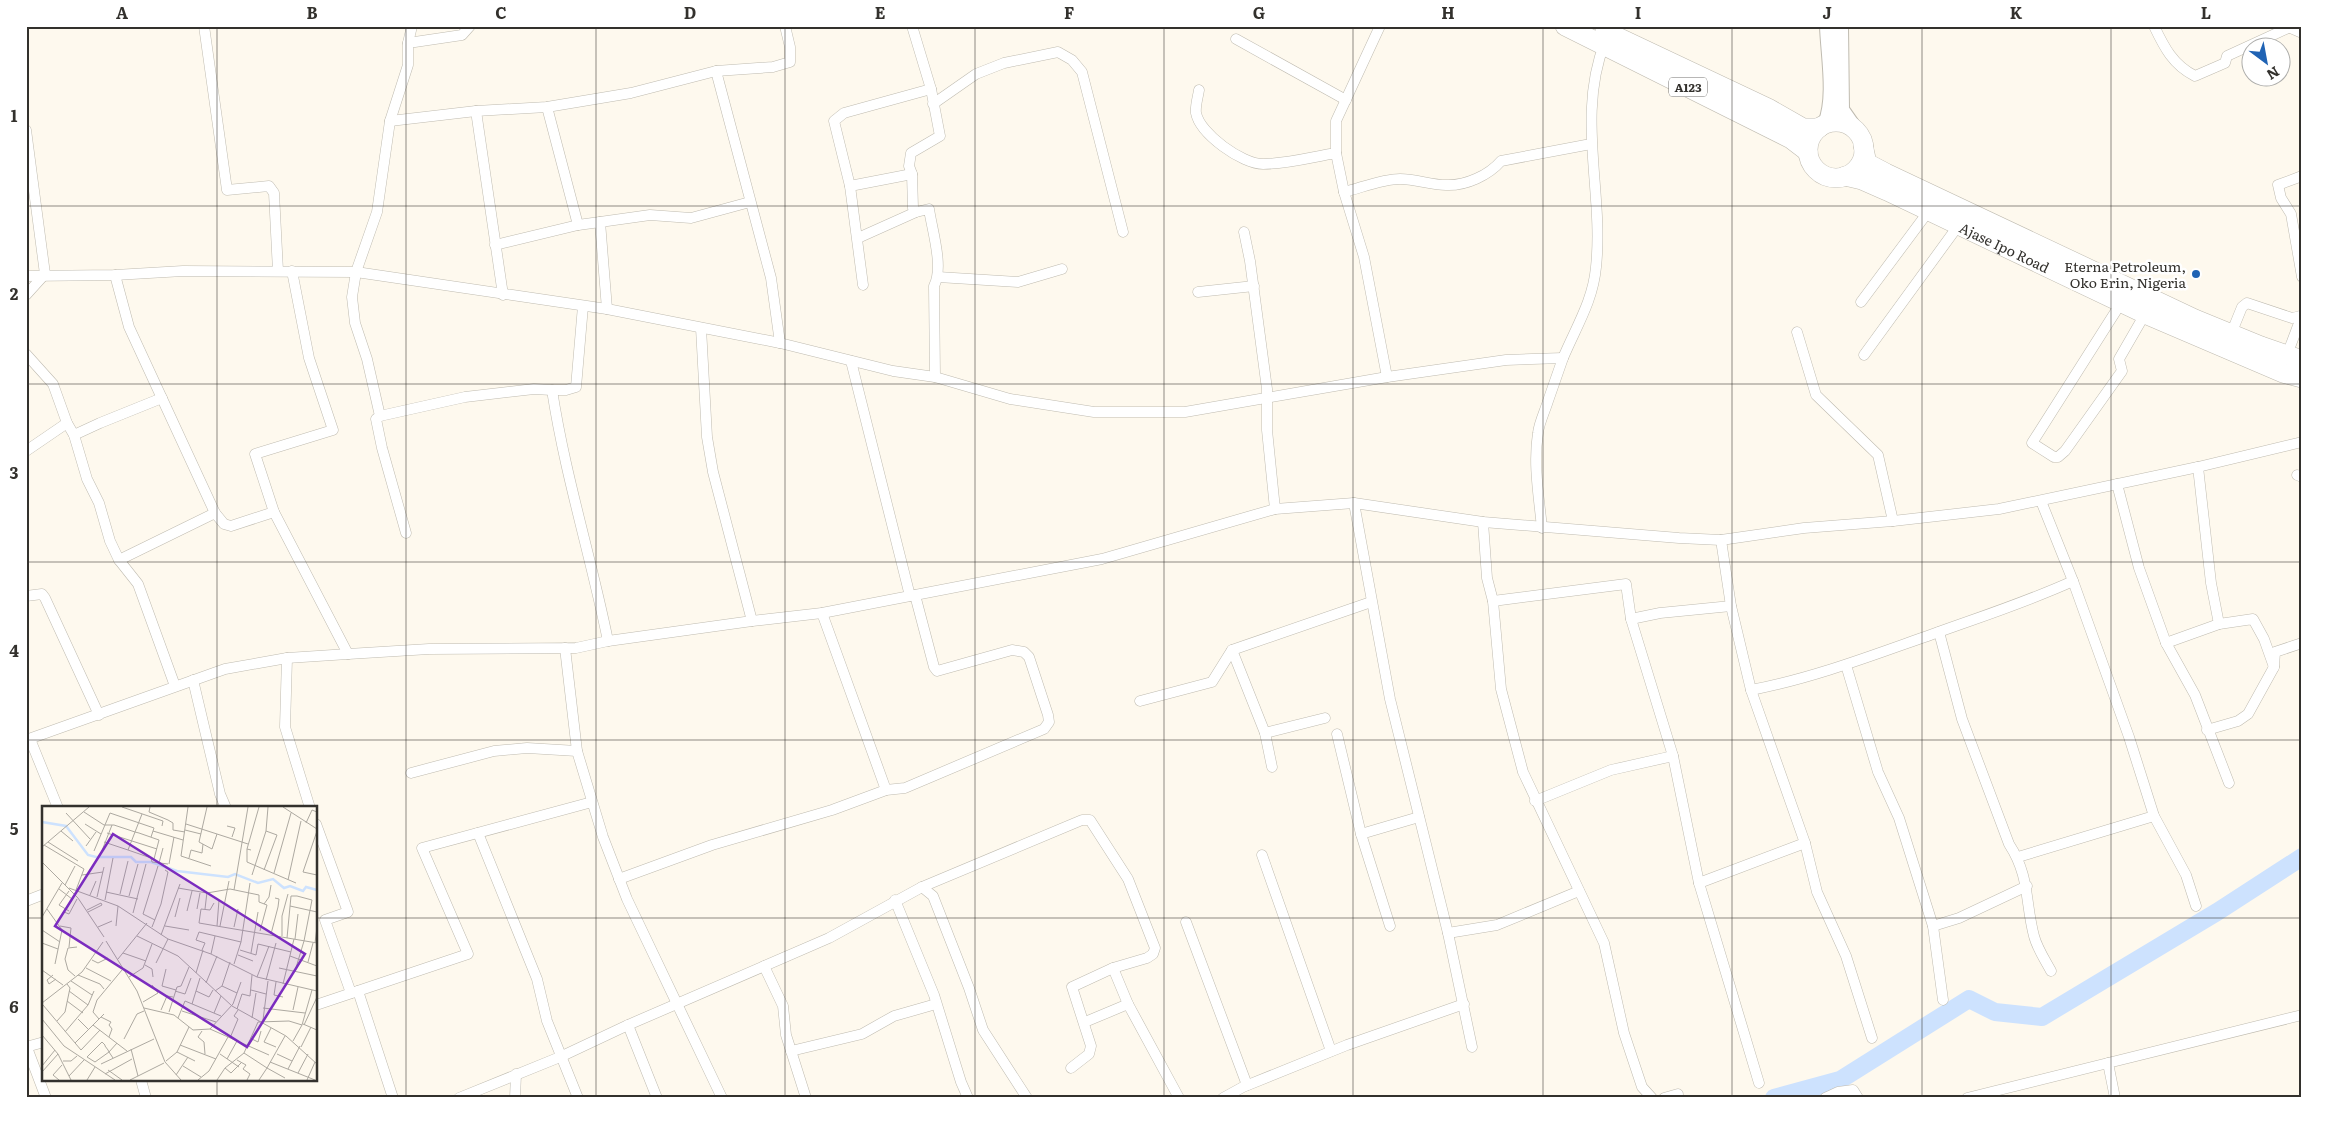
<svg xmlns="http://www.w3.org/2000/svg" width="2328" height="1124" font-family="Literata,serif">
<style>
.lines{fill:none;stroke-linecap:round;stroke-linejoin:round}
.river{stroke:#cde2fe;stroke-width:18}
.street-casing{stroke:#bfbbb0;stroke-width:11}
.primary-casing{stroke:#bfbbb0;stroke-width:18}
.highway-casing{stroke:#bfbbb0;stroke-width:20}
.street{stroke:#fff;stroke-width:10}
.primary{stroke:#fff;stroke-width:16}
.highway{stroke:#fff;stroke-width:19}
.grid{fill:none;stroke:#33312d;stroke-width:1;stroke-opacity:0.55}
.poi-dot{fill:#2063b4;stroke:#fff;stroke-width:2}
.labels{text-anchor:middle;dominant-baseline:central;stroke-width:5;stroke-linejoin:round;paint-order:stroke}
.shield{fill:#fff;stroke:#706f6c;stroke-width:1}
.shield-label{font-size:12px;font-weight:bold;fill:#33312d}
.street-label{font-size:14px;fill:#33312d;stroke:#fff}
.poi-label{font-size:14px;fill:#33312d;stroke:#fff;text-anchor:end}
.inset-river{fill:none;stroke:#cde2fe;stroke-width:2.5}
.inset-road{fill:none;stroke:#ada9a1;stroke-width:1}
.view{fill:#7b2cbf;fill-opacity:0.15;stroke:#7b2cbf;stroke-width:2.5}
.inset-edge{fill:none;stroke:#33312d;stroke-width:2.5}
.neatline{fill:none;stroke:#33312d;stroke-width:2}
.grid-label{font-size:16px;text-anchor:middle;font-weight:bold;fill:#33312d}
</style>
<rect width="100%" height="100%" fill="#fef9ee"/>
<g class="lines">
<path class="river" d="M1774,1098l66,-18 129,-81 26,13 47,5 175,-105 85,-55"/>
<defs>
<g id="street">
<path d="M204,26l23,164 42,-4 5,7 4,78"/>
<path d="M912,26l19,63 9,47 -29,17 -2,13 3,8 1,34 3,4 13,-3c3,21 15,58 5,77l1,91"/>
<path d="M1380,26l-44,95v32l8,39 20,65 23,120"/>
<path d="M2154,26c10,21 19,39 41,50l30,-13 2,-7 61,-28"/>
<path d="M2286,26l16,7"/>
<path d="M1236,39l110,61"/>
<path d="M408,43l54,-8 8,-9"/>
<path d="M716,71l55,207 9,65"/>
<path d="M1199,90c-1,7 -4,16 -3,23 4,21 46,51 67,51 24,0 49,-7 73,-11"/>
<path d="M933,104l43,-30 28,-11 54,-11 14,8 10,12 41,160"/>
<path d="M547,107l31,118"/>
<path d="M476,111l27,184"/>
<path d="M390,121l86,-10 71,-4 84,-14 85,-22 57,-4 17,-5v-15l-5,-21"/>
<path d="M26,130l19,144 -19,21"/>
<path d="M2302,176l-24,9 3,13 10,16 11,63"/>
<path d="M850,186l62,-12"/>
<path d="M1344,192c17,-4 38,-13 56,-13 16,0 31,6 46,6 20,1 43,-10 55,-24l90,-17"/>
<path d="M1244,232l6,29 17,128v41l8,79"/>
<path d="M858,238l58,-26"/>
<path d="M495,245l83,-20 22,-3"/>
<path d="M292,271l17,87 24,72 -78,24 19,58 74,142"/>
<path d="M115,275l14,52 86,186"/>
<path d="M26,276l89,-1 68,-4 173,1 251,37 173,34 113,28 42,6 75,22 84,13h91l202,-35 119,-17 57,-2"/>
<path d="M938,277l80,5 44,-13"/>
<path d="M863,285l-13,-99 -16,-65 10,-8 87,-24"/>
<path d="M1198,292l56,-6"/>
<path d="M1861,302l67,-90"/>
<path d="M2121,303l-89,140 22,14h4l7,-6 57,-80 -3,-12 26,-45"/>
<path d="M583,306l-7,81 -10,3h-14c13,85 39,167 56,251"/>
<path d="M607,309l-7,-87 50,-7 41,3 59,-16"/>
<path d="M701,328l6,109 6,35 39,149"/>
<path d="M1797,332l19,63 62,60 15,66"/>
<path d="M2231,334l11,-27 5,-4 45,15 9,-2"/>
<path d="M26,354l27,30 14,39 7,12 13,44 12,24 11,38 9,19 19,24 37,102"/>
<path d="M1864,355l94,-129"/>
<path d="M2287,355l15,-40"/>
<path d="M851,361l59,235"/>
<path d="M380,416l85,-19 69,-8 18,1"/>
<path d="M74,435l26,-12 62,-25"/>
<path d="M26,451l41,-28"/>
<path d="M2198,467l13,116 8,41"/>
<path d="M2297,475l5,2"/>
<path d="M2117,484l22,84 27,75 29,52 34,88"/>
<path d="M2041,501l32,80 56,156 25,79 32,59 10,31"/>
<path d="M1354,503l36,196 58,234 24,114"/>
<path d="M1483,522l4,56 6,23 8,88 22,83 81,171 20,90 18,54 10,11"/>
<path d="M1542,528c-3,-31 -9,-64 -4,-95 1,-10 7,-22 10,-32 5,-14 10,-29 15,-43 13,-31 30,-57 33,-91 8,-75 -20,-152 9,-225"/>
<path d="M406,533l-24,-85 -6,-29 4,-3 -13,-57 -12,-36 -3,-26 4,-25 21,-60 13,-91 18,-56v-22l4,-17"/>
<path d="M1721,540l10,66 20,84 54,153 12,49 29,64 26,82"/>
<path d="M119,560l96,-47 9,11 7,2 43,-14"/>
<path d="M26,596l16,-2 3,4 54,117"/>
<path d="M1493,601l133,-17 5,35 42,137 26,127 60,200"/>
<path d="M822,613l64,177"/>
<path d="M1631,619l29,-6 71,-7"/>
<path d="M1939,632l23,87 47,125c21,32 16,58 25,92 3,12 11,24 17,35"/>
<path d="M2166,643l53,-19 34,-5 11,20 10,28"/>
<path d="M565,648l12,103 26,86 24,62 95,199"/>
<path d="M1232,650l33,83 60,-15"/>
<path d="M287,658l-2,69 25,81"/>
<path d="M1846,665l32,107 21,46 34,108 10,74"/>
<path d="M193,680l27,114 6,14"/>
<path d="M1751,690c63,-12 122,-35 182,-56 47,-17 94,-32 140,-53"/>
<path d="M1140,701l72,-19 20,-32 139,-48"/>
<path d="M2207,730l31,-9 10,-7 26,-47 1,-15 27,-9"/>
<path d="M1265,733l7,34"/>
<path d="M1337,734l24,100 29,92"/>
<path d="M30,739l28,69"/>
<path d="M26,740l199,-71 62,-11 61,-4 81,-5 147,-1 32,-7 144,-20 70,-8 280,-54 173,-50 79,-6 129,19 196,16 42,2 83,-12 89,-7 106,-12 199,-42 104,-25"/>
<path d="M411,773l83,-22 33,-3 50,3"/>
<path d="M1535,801l76,-31 62,-14"/>
<path d="M316,824l32,88 -23,8 26,73"/>
<path d="M478,833l59,146 10,42 31,77"/>
<path d="M1361,834l58,-17"/>
<path d="M1262,855l69,196"/>
<path d="M2018,857l136,-41"/>
<path d="M619,879l93,-34 120,-35 54,-20 19,-2 139,-59 5,-7 -1,-7 -19,-58 -5,-5 -12,-2 -75,21 -3,-4 -19,-72"/>
<path d="M1699,883l106,-40"/>
<path d="M922,887l11,9 36,92 14,42 44,68"/>
<path d="M895,900l39,95 27,87 7,16"/>
<path d="M26,901l18,-7"/>
<path d="M1186,922l61,163"/>
<path d="M1933,926l26,-8 68,-32"/>
<path d="M1448,933l49,-8 82,-34"/>
<path d="M764,966l19,40 3,29 20,63"/>
<path d="M1113,968l15,36 51,94"/>
<path d="M358,991l35,107"/>
<path d="M316,1005l152,-51 -46,-106 170,-46"/>
<path d="M1085,1022l43,-18"/>
<path d="M628,1025l29,73"/>
<path d="M26,1045l20,53"/>
<path d="M26,1047l18,-5"/>
<path d="M791,1051l71,-17 32,-18 42,-12"/>
<path d="M2108,1063l194,-48"/>
<path d="M141,1080l5,18"/>
<path d="M459,1098l101,-41 68,-32 201,-87 93,-51 160,-67h8l38,59 27,69 -2,6 -6,4 -34,10 -41,19 19,59 -2,8 -18,14"/>
<path d="M515,1098l1,-24"/>
<path d="M1223,1098l20,-11 104,-42 117,-41"/>
<path d="M1664,1098l14,-4"/>
<path d="M1825,1098l13,-6 15,-2 5,8"/>
<path d="M1967,1098l141,-35 7,35"/>
</g>
<g id="primary">
<path d="M1840,26l1,84 14,20"/>
<path d="M1826,124c11,-27 3,-68 2,-98"/>
</g>
<g id="highway">
<path d="M1565,26l226,113 17,13"/>
<path d="M1605,31l163,77 35,20h16"/>
<circle cx="1836" cy="150" r="28"/>
<path d="M1863,145l4,18 19,10 309,146 66,27 41,14"/>
<path id="s1" d="M1845,176l17,4 25,11 258,123 138,59 19,5"/>
</g>
</defs>
<use href="#street" class="street-casing"/>
<use href="#primary" class="primary-casing"/>
<use href="#highway" class="highway-casing"/>
<use href="#street" class="street"/>
<use href="#primary" class="primary"/>
<use href="#highway" class="highway"/>
</g>
<path class="grid" d="M217,26v782M406,26v1072M596,26v1072M785,26v1072M975,26v1072M1164,26v1072M1353,26v1072M1543,26v1072M1732,26v1072M1922,26v1072M2111,26v1072M26,206h2276M26,384h2276M26,562h2276M26,740h2276M26,918h18M316,918h1986M217,1080v18"/>
<circle class="poi-dot" cx="2196" cy="274" r="5"/>
<g class="labels">
<rect class="shield" x="1669" y="77.5" width="38" height="19" rx="4"/>
<g class="shield-label">
<text x="1688" y="87">A123</text>
</g>
<g class="street-label">
<text stroke="none"><textPath href="#s1" startOffset="175">Ajase Ipo Road</textPath></text>
</g>
<g class="poi-label">
<text x="2186" y="266">Eterna Petroleum,<tspan x="2186" dy="16">Oko Erin, Nigeria</tspan></text>
</g>
</g>
<g transform="translate(42 806)">
<rect width="275" height="275" fill="#fef9ee"/>
<path class="inset-river" d="M0,16l24,4 22,29 8,2h35l5,5h15l26,9 51,6 7,-3 23,9 15,-4 11,9 6,-2 13,5 3,-4 11,3"/>
<path class="inset-road" d="M80,1l41,14 -1,5M108,1l-1,5 19,8 5,3v7l12,2M146,1l-7,49 30,10M165,1l-8,35 13,7 5,-15M241,1l34,22M42,6l20,13h10l21,7 4,1 20,7 -5,19 -26,-9 14,-36M24,7l24,26M264,17l6,-13 5,2M43,18l16,10M144,18l62,20M185,20l8,2 -3,9M143,24l16,4M19,25l12,10M111,25l30,9M275,25l-14,41 14,3M65,27l50,16M6,36l30,19M62,36l24,8M2,39l40,24 -8,21M44,40l10,-14M0,41l47,-40M205,43v13l49,21M209,44l-4,-1 12,-42M52,45l16,-38 44,15 -3,9M59,47l11,-28M109,52l1,4 16,2M147,52l2,-8 11,3 1,-9M0,56l36,36 26,39M117,57l4,-15M127,58l5,-27M222,64l13,-35 -11,-4 2,-24M232,67l17,-60M40,69l21,-3M210,69l14,-44M246,74l13,-59M23,79l10,-19M27,82l49,18 50,33 43,15 46,23 60,14M136,82l29,5 23,-4 29,6v7l8,3 -7,26M17,83l13,10 2,-2M192,84l14,-83M27,85l-10,14 10,6M64,86l32,7M78,88l8,-33M48,89l6,-14M87,90l9,-32M55,91l7,-30M63,94l8,-42M172,97l-4,7 -9,-1 -2,14 118,20M222,98l5,-7 2,-12M248,100l27,6M5,103l15,21 -7,34M155,103l3,-16M163,103l2,-17M45,104l14,-7 1,2M145,105l5,-20M22,106l5,2 8,-15M46,106l14,-7M91,107l13,-49M0,111l20,-34M133,111l5,-19M113,114l-12,-6 15,-48M18,120l11,2 -2,19M74,120l2,-20M123,120l24,4M175,120l2,-26M178,120l9,-45M56,121l14,-6M110,121l9,-23 7,-32 -3,-2M192,121l4,-18M0,124l18,12M229,128l7,-27 1,-8 -4,-1M119,129l19,-51M95,130l41,20 54,50 54,30 31,28M240,130v-20l6,-22M245,132l4,-42h6l15,4 -8,41M253,133l3,-25M64,135l31,50 28,71 16,18M0,137l16,6M273,137l2,-16M160,144l3,-7 -9,-3 3,-8 42,10M198,144l16,5 2,-11 33,8M81,147l23,8M209,147l7,-41M169,148l4,-18M196,149l15,6M248,150l27,10M76,153l29,-36M50,154l6,3 10,-5M266,156l5,-19M114,157l12,-24M192,158l7,-22 9,-59M103,159l7,4 1,8M44,162l25,13M237,162l38,8M124,163l-4,17 14,4M0,164l21,15M253,165l9,-30M154,167l7,-23M11,169l-6,5 2,4 7,-5M36,169l22,9 4,5M33,170l-7,-6 -3,-11 3,-11 9,-1M87,171l14,-9 9,-24M215,171l12,-31M224,174l10,-37M29,175l21,14M234,176l-2,13 9,2M164,177l11,-27M241,178l11,-45M180,180l15,7M209,184l15,4M27,185l19,14M133,185l10,3 6,-16M154,185l13,6 4,-7M173,185l7,-5 8,-24M25,195l16,12M101,196l15,-9 -6,-8M0,197l40,-31 21,-30M150,198l8,-26M1,199l38,45 19,-20M102,202l30,7 19,15 17,-1 23,-25 8,-22M221,202l42,5M195,203l5,-15 8,2 2,-21M119,204l6,-14 6,1M251,204l5,-23M140,205l34,11M127,206l8,-25 4,-1 8,-19M172,207l7,-17M59,211l10,5 -2,3 3,4 -3,8M136,212l7,-17 36,15M210,212l4,-25M0,213l22,27 51,34M36,213l11,11M57,213l-6,-7 4,-12 25,-30M221,214l5,-39M15,215l8,-9 5,-24 -3,-4M261,218l14,6M51,219l34,26M262,219l13,-28M229,222l-7,14 12,5M168,223l59,26M160,225l-4,6 6,5 1,12M23,226l23,-27 6,-14M0,229l16,19 13,26M243,230l-18,32 18,10M188,232l8,-19 -4,-3 4,-6M208,232l8,4 3,-11M82,233l13,-25 7,-3M251,235l9,-16 10,-35M33,237l29,-29M138,239l36,14M259,241l10,-20M89,243l7,27M135,246l18,9M202,247l23,15 -8,12M178,248l19,13M235,248l15,7M71,252l-4,-6 -1,-2 -3,-4v-1l-3,-3 -15,15 8,5 14,-10 8,-9M185,253l10,-18M195,254l9,5 -3,4 7,5 -3,6M21,255h8l6,-5M124,255l11,-9 12,-25M228,256l45,18M59,258l53,-25M0,260l13,-16M141,260l18,11M183,262l6,5 10,-10M246,263l12,-23M66,264l14,10M0,266l16,-18M256,267l10,-19M63,268l27,-15M134,269l12,-18M27,270l15,-16M17,274l-6,-5 9,-10M45,274l8,-13M88,274l34,-17M156,274l11,-9 19,-34M175,274l8,-12 19,-15 14,-31 31,-1 13,4M265,274l8,-18"/>
<path class="view" d="M71,28l192,120 -58,93 -192,-121z"/>
<rect width="275" height="275" class="inset-edge"/>
</g>
<rect width="2328" height="1124" fill="none" stroke="#ffffff" stroke-width="55"/>
<g transform="translate(2266 62) rotate(148)"><circle r="24" fill="#ffffff" stroke="#adadab"/>
<path d="M0-4L9 19L0 12L-9 19Z" fill="#2063b4"/>
<text y="-8" font-size="14" font-weight="bold" text-anchor="middle" fill="#33312d">N</text>
</g>
<rect x="28" y="28" width="2272" height="1068" class="neatline"/>
<g class="grid-label">
<text x="122" y="19">A</text>
<text x="312" y="19">B</text>
<text x="501" y="19">C</text>
<text x="690" y="19">D</text>
<text x="880" y="19">E</text>
<text x="1069" y="19">F</text>
<text x="1259" y="19">G</text>
<text x="1448" y="19">H</text>
<text x="1638" y="19">I</text>
<text x="1827" y="19">J</text>
<text x="2016" y="19">K</text>
<text x="2206" y="19">L</text>
<text x="14" y="122">1</text>
<text x="14" y="300">2</text>
<text x="14" y="479">3</text>
<text x="14" y="657">4</text>
<text x="14" y="835">5</text>
<text x="14" y="1013">6</text>
</g>
</svg>
